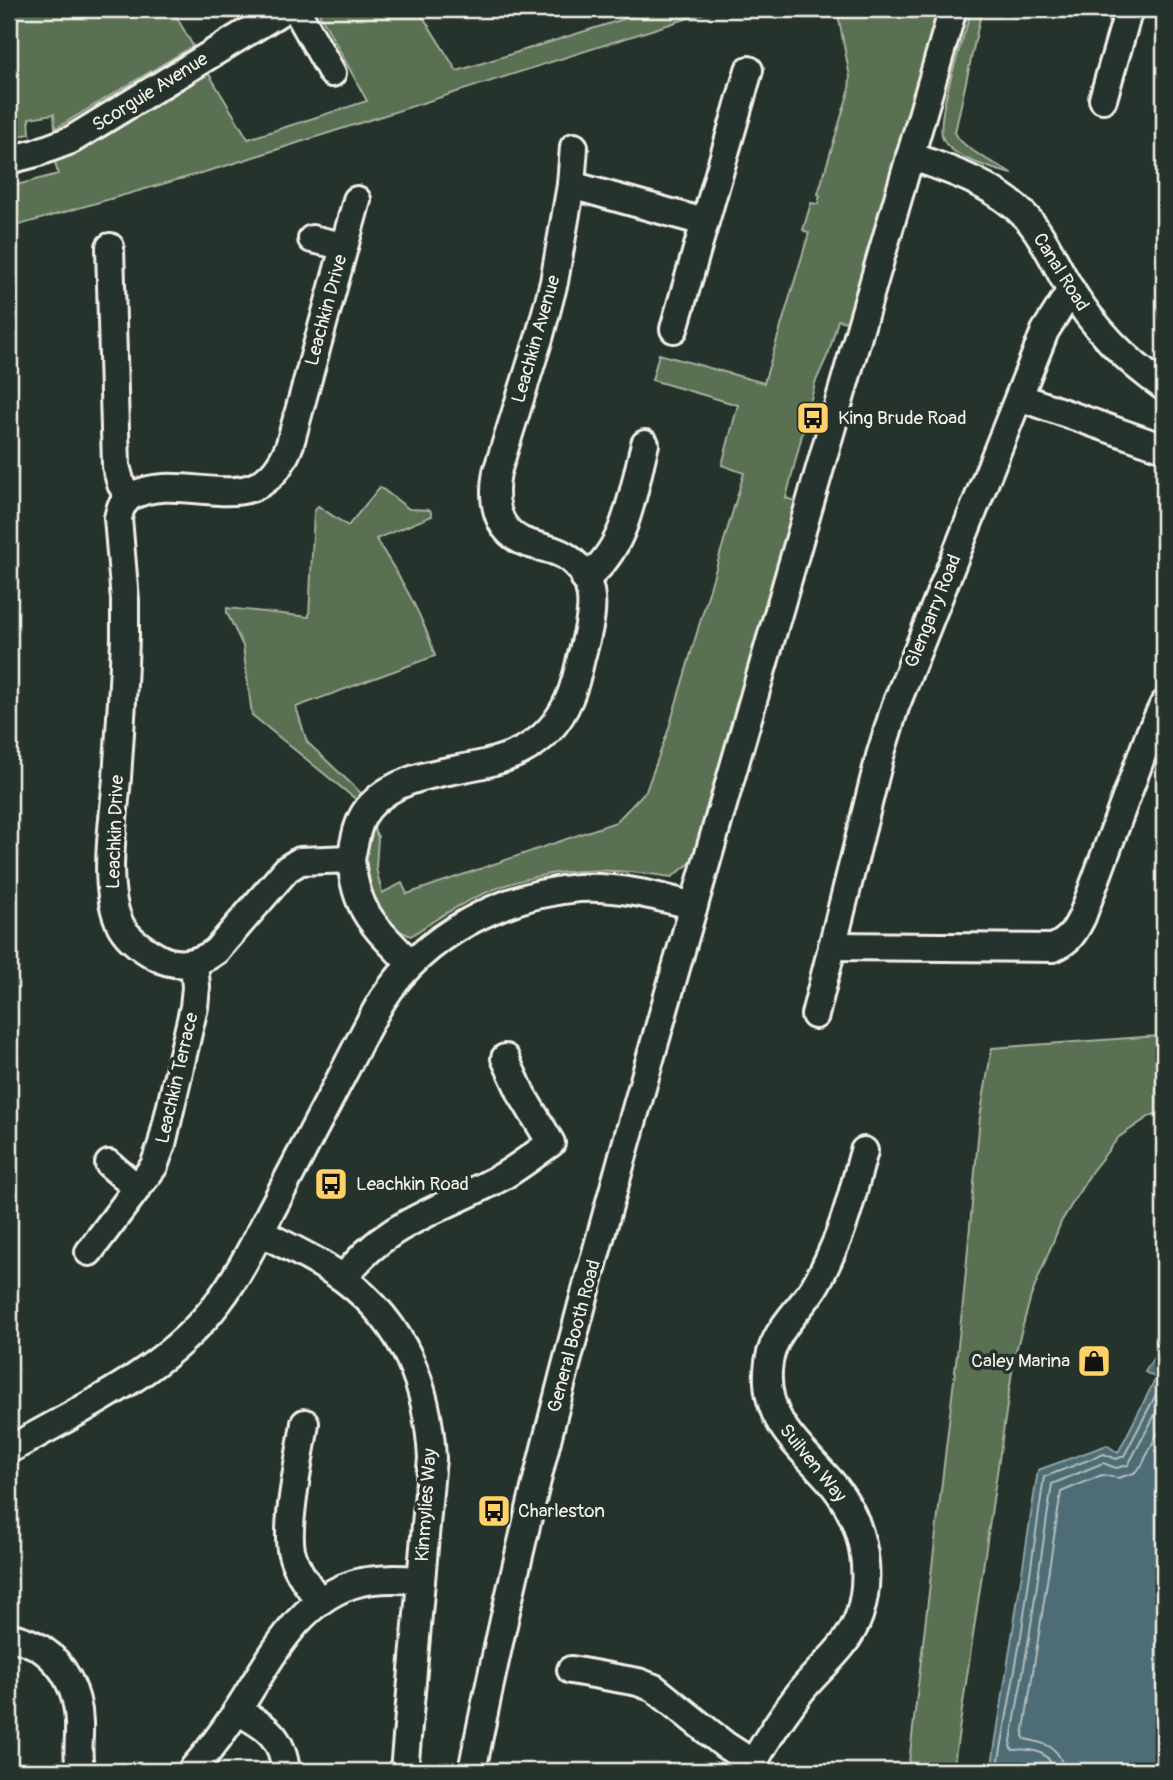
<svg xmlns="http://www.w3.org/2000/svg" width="1173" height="1780" font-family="Pangolin,sans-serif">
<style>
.green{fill:#5a6f53;stroke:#a7b09e;stroke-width:2}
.water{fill:#4e6c75;stroke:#90a1a3;stroke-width:2}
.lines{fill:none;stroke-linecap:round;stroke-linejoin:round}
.shore{stroke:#b2bcba;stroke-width:2}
.minor-casing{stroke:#f4f1e8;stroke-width:32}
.minor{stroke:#26332d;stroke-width:26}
.labels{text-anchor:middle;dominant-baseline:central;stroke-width:7;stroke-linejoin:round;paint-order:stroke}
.street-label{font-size:19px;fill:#f4f1e8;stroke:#26332d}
.poi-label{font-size:19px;fill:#f4f1e8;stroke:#26332d;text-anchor:start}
</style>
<rect width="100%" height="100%" fill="#26332d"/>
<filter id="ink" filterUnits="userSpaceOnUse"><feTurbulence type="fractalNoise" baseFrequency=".0143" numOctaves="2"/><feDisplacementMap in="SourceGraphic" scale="14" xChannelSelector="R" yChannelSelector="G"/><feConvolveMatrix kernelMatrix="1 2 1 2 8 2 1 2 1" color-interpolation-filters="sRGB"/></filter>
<g filter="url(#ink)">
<g class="green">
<path d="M9,9h163l21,37 -135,81 -3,1 -1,-14 -25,4 1,16 -21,4z"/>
<path d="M321,9h97l39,62 199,-62h61l-495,158 -213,61v-41l49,-13 -3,-12 21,-9 133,-79 39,65 119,-38 -49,-90z"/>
<path d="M837,9h101l-88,314 -12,-3 -9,32 -14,31 -29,115 9,3 1,4 -101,348 -5,10 -18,14c-108,-16 -171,-4 -261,59 -45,-16 -51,-66 -41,-106l4,-1 4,8 -2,31 6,25 20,-10 5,11 209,-72 30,-31 22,-60 76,-258 -22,-8 16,-60 -86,-25 7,-26 105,29 45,-150 -6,-3 8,-27 7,1 2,-9 -2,-1 31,-103 1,-14z"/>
<path d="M972,9h10l-27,123c5,16 42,32 58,42 -18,-4 -63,-17 -70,-35 -9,-20 22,-106 29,-130z"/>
<path d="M380,487l29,22 21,1 2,6 -56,23c23,37 47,75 59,117l-139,51 11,35 56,53 -4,7 -107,-87 -9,-69 -16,-33v-5l82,9 5,-105 4,-6 30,20z"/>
<rect x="9" y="517" width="5" height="118"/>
<path d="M1164,1016v95l-14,5 -31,21 -27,34 -31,51 -30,74 -17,62 -61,413h-45l55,-468 17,-186 12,-69 166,-12z"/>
</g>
<path class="water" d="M1164,1340v431h-109l-37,-6v6h-27l47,-301 69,-25 11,8 38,-75 -11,-6z"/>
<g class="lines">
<g class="shore">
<path d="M997,1771l24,-135 23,-159 60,-23 12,5 8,-3 39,-75 -1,-6 -6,-7 8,-15"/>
<path d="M1053,1771c-2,-20 -23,-23 -40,-21l-3,-3 19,-109 23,-154 51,-21 13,5 12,-3 36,-67"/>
<path d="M1063,1771c-1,-24 -18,-28 -38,-32l-2,-3 38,-244 41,-17 16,3 16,-5 8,-8 22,-45"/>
</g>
<defs>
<g id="minor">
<path d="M296,9l36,64"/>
<path d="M1103,99l26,-90"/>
<path d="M910,156c41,14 86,29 117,62 18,20 28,46 42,69 25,41 56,73 95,100"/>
<path d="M9,160l27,-7 35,-13 214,-131"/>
<path d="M571,185l3,-38"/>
<path d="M312,239l31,7"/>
<path d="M110,247l6,219 5,18 8,13 -8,10 -3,11 7,82v35c-1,47 -5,95 -8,143 -3,41 -16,110 4,148 8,14 22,23 36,31 19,11 42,7 59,-6l71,-82 13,-8 51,-2c5,55 24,67 60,105"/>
<path d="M674,329l75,-259"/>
<path d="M1019,397l145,51"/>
<path d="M129,497c58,-31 129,33 161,-53l67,-244"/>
<path d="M585,579c43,-32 47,-86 60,-135"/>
<path d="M351,859c4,-19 6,-40 20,-54 53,-56 158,-13 198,-106 6,-13 9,-27 12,-41 9,-33 22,-72 -10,-98 -14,-12 -33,-12 -49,-19 -27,-13 -30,-43 -25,-69l43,-137 14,-53 17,-97 133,37"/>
<path d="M832,946l221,2c16,-7 21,-15 29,-31l68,-184 14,-29"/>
<path d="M815,1015l65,-259 15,-49 150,-376 26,-41"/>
<path d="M109,1164l28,24"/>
<path d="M260,1232c28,15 60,29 85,48 60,45 83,106 87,178l-28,313"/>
<path d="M89,1252l65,-86 8,-22 32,-137 2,-20 -2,-25"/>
<path d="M344,1278c38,-53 93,-67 148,-96 21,-10 40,-26 59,-39l-29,-48 -17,-37"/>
<path d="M305,1423c-4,30 -21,105 -13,131 5,18 17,32 27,47"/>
<path d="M9,1450c73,-42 158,-79 210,-149 24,-32 41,-70 60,-105 23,-44 46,-88 69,-132 11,-21 22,-44 35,-65 42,-64 120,-105 196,-111 39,-2 78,8 115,18"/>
<path d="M9,1636c10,3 22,6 31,12 25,16 38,45 39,74 1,17 -3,33 2,49"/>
<path d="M571,1670l67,12 16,6 71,57 28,18"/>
<path d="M237,1711c30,16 45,25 49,60"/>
<path d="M191,1771c17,-18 32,-39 46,-60 33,-50 61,-114 124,-129 20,-4 40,-3 60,-2"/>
<path d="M472,1771c63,-318 154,-630 244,-942 79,-273 157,-547 237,-820"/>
<path d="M750,1771c12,-27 33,-56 51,-80 20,-25 47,-44 58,-75 15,-46 3,-98 -28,-134 -30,-35 -66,-60 -63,-111 2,-37 26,-54 45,-82 8,-13 15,-28 21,-42 14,-30 21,-65 30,-96"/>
</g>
</defs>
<use href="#minor" class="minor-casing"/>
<use href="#minor" class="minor"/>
</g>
</g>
<defs>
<symbol id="bus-square" viewBox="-11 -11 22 22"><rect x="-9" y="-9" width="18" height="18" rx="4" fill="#ffd166" stroke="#26332d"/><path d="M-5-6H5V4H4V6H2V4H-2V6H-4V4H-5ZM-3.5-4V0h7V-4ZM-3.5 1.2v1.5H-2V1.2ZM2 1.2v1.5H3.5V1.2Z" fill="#111"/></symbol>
<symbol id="shop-square" viewBox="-11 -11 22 22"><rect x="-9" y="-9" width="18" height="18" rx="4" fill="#ffd166" stroke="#26332d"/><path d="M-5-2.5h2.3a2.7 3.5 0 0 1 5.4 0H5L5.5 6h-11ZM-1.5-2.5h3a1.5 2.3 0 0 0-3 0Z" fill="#111"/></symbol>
</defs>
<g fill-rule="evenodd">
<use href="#bus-square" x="794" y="399" width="38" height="38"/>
<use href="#bus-square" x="312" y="1165" width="38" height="38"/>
<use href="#shop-square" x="1075" y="1342" width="38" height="38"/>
<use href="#bus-square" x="475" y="1492" width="38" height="38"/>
</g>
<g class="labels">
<g class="street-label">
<text transform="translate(150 92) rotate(-32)">Scorguie Avenue</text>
<text transform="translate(1061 272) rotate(58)">Canal Road</text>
<text transform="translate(326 310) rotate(-75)">Leachkin Drive</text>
<text transform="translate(536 339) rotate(-74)">Leachkin Avenue</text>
<text transform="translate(933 611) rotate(-68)">Glengarry Road</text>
<text transform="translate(115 832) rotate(-88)">Leachkin Drive</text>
<text transform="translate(177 1078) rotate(-77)">Leachkin Terrace</text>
<text transform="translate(574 1336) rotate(-75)">General Booth Road</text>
<text transform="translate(813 1463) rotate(51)">Suilven Way</text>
<text transform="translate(426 1505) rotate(-86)">Kinmylies Way</text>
</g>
<g class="poi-label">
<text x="838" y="418">King Brude Road</text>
<text x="356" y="1184">Leachkin Road</text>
<text x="1070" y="1361" text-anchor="end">Caley Marina</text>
<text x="518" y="1511">Charleston</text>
</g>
</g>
<rect width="1173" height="1780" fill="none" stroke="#26332d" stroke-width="35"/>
<rect x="18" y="18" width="1138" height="1745" fill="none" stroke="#f4f1e8" stroke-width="2.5" filter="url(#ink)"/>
</svg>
